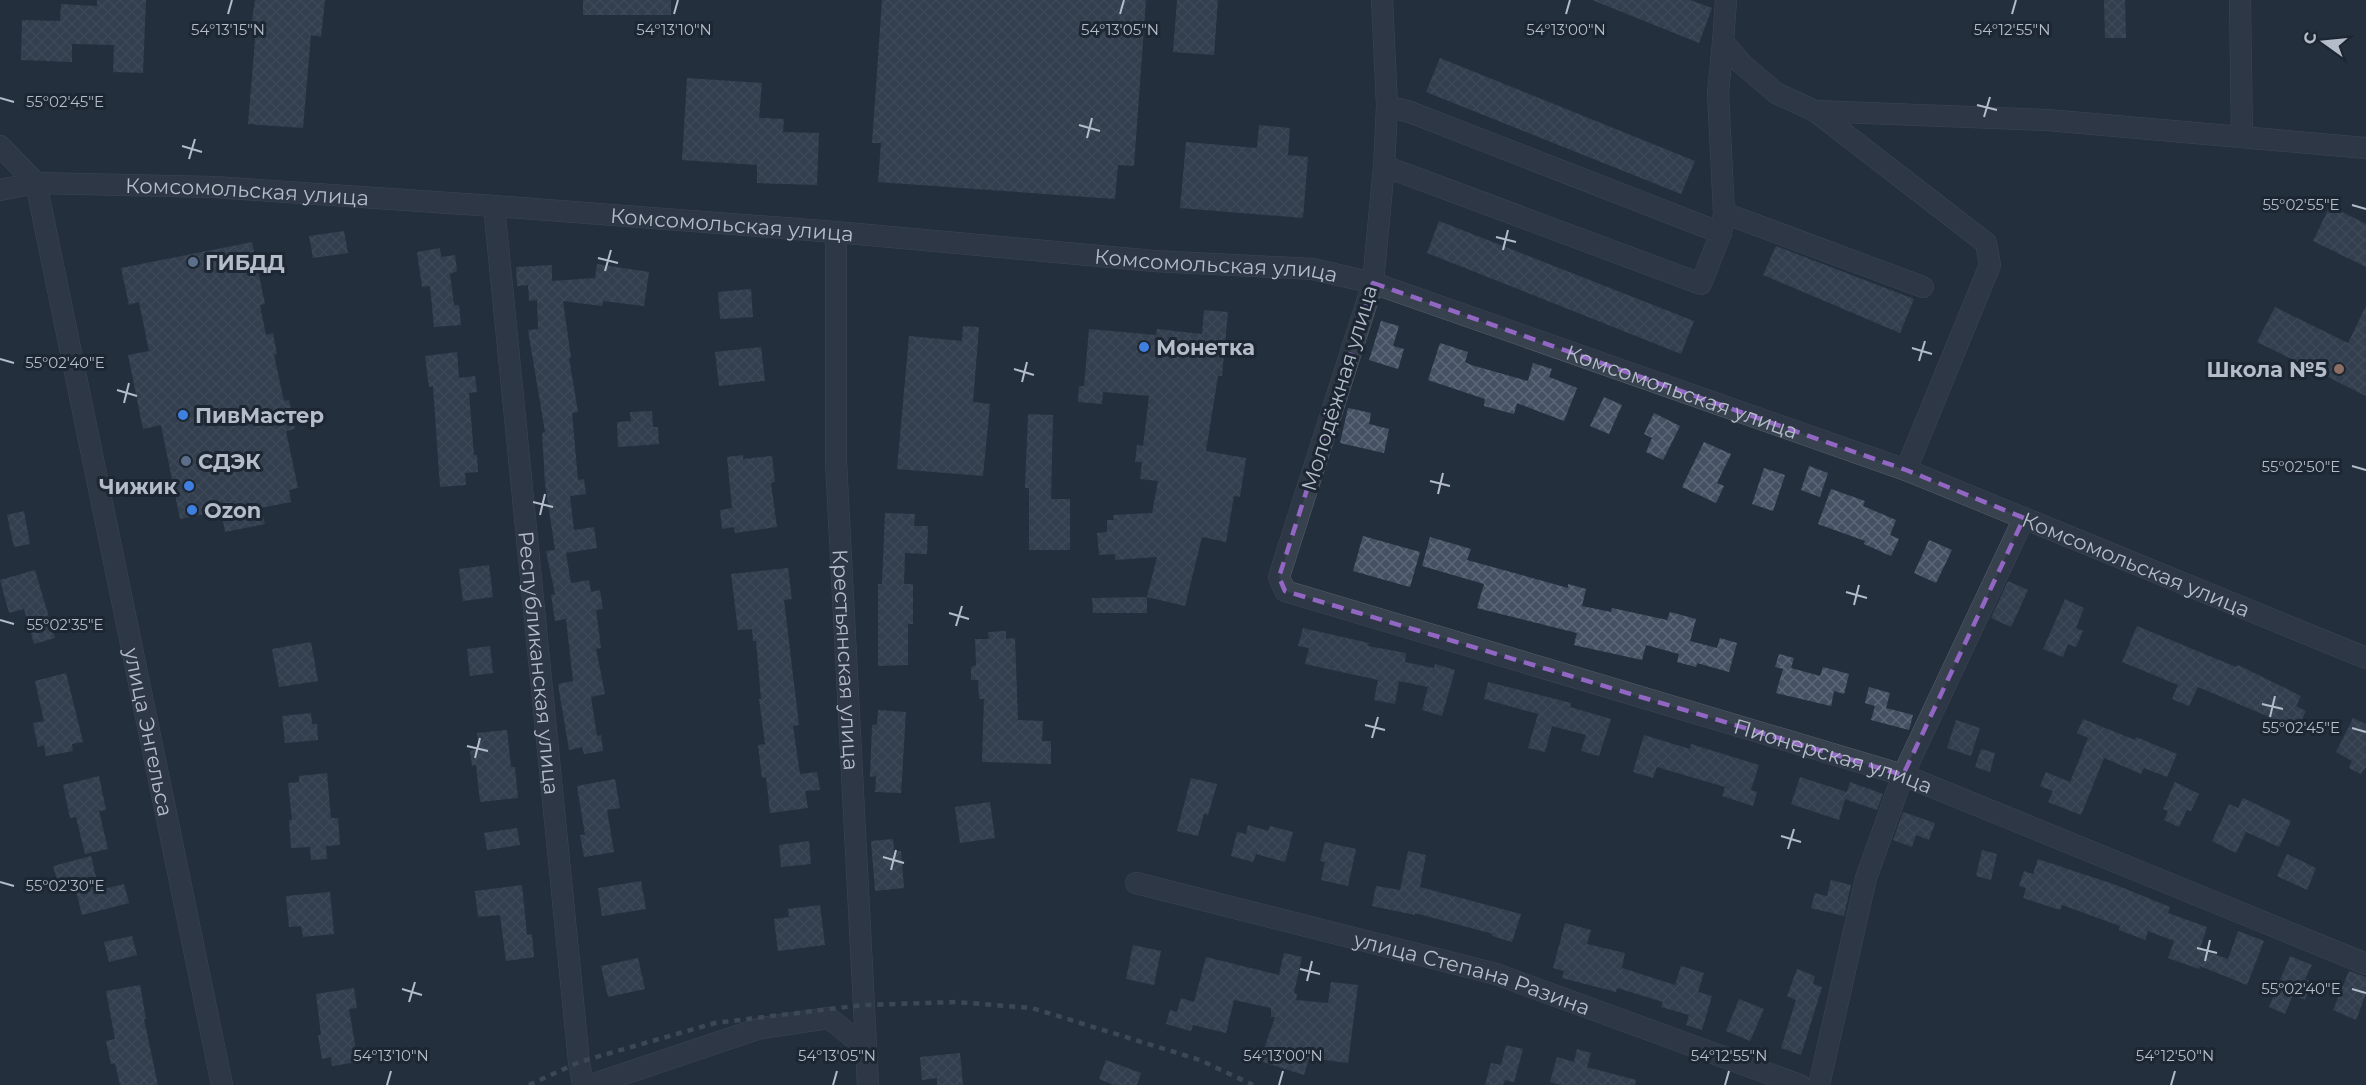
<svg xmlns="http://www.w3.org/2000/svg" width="2366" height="1085" font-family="Montserrat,sans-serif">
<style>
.building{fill:url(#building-cross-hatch)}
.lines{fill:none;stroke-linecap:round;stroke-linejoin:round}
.minor-casing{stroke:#565f6c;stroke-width:22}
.minor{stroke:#38414e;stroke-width:21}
.rail{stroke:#5a6575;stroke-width:4.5;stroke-dasharray:6 6;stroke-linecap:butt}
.marked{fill:none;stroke:#9266c3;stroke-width:4.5;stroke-dasharray:12 8;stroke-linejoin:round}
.ticks{fill:none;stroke:#b4bcc9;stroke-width:2}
.service-dot{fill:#5c6f8a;stroke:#1d2633;stroke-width:2}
.shop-dot{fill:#3f7fe0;stroke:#1d2633;stroke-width:2}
.education-dot{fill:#8d6e63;stroke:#1d2633;stroke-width:2}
.labels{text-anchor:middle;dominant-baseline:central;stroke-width:6;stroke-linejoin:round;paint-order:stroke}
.street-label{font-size:21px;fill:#b4bcc9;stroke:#1d2633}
.poi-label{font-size:21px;font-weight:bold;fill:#b4bcc9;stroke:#1d2633;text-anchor:start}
.ticks-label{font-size:15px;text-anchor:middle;fill:#b4bcc9;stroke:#1d2633;stroke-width:6;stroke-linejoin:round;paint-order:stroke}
</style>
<defs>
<pattern id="building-cross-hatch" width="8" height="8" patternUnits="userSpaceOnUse" patternTransform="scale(1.5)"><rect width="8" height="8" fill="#455162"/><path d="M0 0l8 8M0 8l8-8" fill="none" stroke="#5d6877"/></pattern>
</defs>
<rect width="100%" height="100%" fill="#242f3e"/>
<g class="building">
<path d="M97,0h49l-3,73 -30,-1 1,-27 -42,-1v18l-51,-2 1,-40 38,1 1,-17 36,2z"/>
<path d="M255,0h70l-4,37 -10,-2 -8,93 -55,-4 8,-96h-5z"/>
<rect x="583" y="0" width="88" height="15"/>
<path d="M882,0h264l-12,166 -16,-1 -3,34 -237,-17 3,-39h-9z"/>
<path d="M1177,0h41l-4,55 -41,-3z"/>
<path d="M1592,0h98l22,8 -13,35z"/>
<path d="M2104,0h21l1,38h-21z"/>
<path d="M1440,58l255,103 -14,33 -255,-102z"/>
<path d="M687,78l75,5 -3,35 25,1 -1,13 36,1 -2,52 -60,-2v-18l-75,-5z"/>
<path d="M1259,125l31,3 -2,27 20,2 -5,61 -123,-10 6,-66 71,6z"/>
<path d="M2330,206l36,18v43l-53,-26z"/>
<path d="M1439,221l255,100 -13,33 -254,-101z"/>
<path d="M344,231l4,22 -35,5 -4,-22z"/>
<path d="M252,242l13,62 -5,1 6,30 7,-2 4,21 -3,1 10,46 5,-1 6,29 -9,2 12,57 -9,2 2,12 -30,6 4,16 -40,8 -4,-21 -41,8 -19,-94 -18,4 -15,-74 21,-4 -10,-49 -10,3 -8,-37z"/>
<path d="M1776,246l138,53 -14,34 -137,-58z"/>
<path d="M440,248l1,9 14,-2 2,16 -7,3 4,31h5l2,20 -27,2 -4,-41 -8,1 -5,-35z"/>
<path d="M597,264l52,8 -5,34 -41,-5 -1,5 -39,-5 8,57h-2l9,54 -6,1 6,67 6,-1 2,15 -16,2 4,34 20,-3 3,21 -31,5 5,30 18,-3 2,12 9,-2 3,19 -7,1 5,38 -5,1 9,45 -14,3 6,39 4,-1 2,16 -19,3 -2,-7 -13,3 -11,-66 15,-3 -7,-62 -11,2 -4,-26 4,-1 -9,-43 9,-1 -10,-67 -3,-50 3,-1 -17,-102 10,-1 -1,-29 -8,1 -1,-16 -11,1 -1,-19 36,-2v16l43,-3z"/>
<path d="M751,289l2,28 -33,2 -2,-27z"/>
<path d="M2366,306v90l-109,-54 18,-35 73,36z"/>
<path d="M1204,310l24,2 -6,64h-4l-12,75 40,7 -6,39 -6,-1 -8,46 -24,-5 -17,69 -38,-9 10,-40 -42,3v-6l-16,1 -2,-22 10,-1v-12h7l-1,-5 39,-2 6,-32 -18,-2 2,-17h-7l2,-17 6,1 6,-50 -46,-4 -1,12 -24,-2 1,-16h5l5,-57 67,6 1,-6 45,5z"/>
<path d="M1381,321l18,5 -6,20 11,3 -6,20 -29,-9z"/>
<path d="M963,326l16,1 -6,75 17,2 -7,72 -86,-7 12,-133 53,5z"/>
<path d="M1440,343l28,9 -3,10 6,3 57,16 5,-18 19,6 -3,8 28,11 -13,33 -47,-18 -3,11 -30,-8 1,-7 -57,-19z"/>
<path d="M761,347l4,34 -46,5 -4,-34z"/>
<path d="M457,352l2,26 16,-2 2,16 -8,1 5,62h3l1,17 -13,1 1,12 -26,2 -7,-101 -4,1 -4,-31z"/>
<path d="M1604,397l18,8 -13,29 -19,-8z"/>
<path d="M1348,408l23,5 -2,11 20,5 -5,24 -44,-10z"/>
<path d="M652,411l1,16h5l1,17 -41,3 -1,-25 14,-1 -1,-9z"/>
<path d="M1654,413l26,13 -17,34 -17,-8 6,-14 -8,-4z"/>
<path d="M1028,414l25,1 -2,84h19v51h-41v-62h-4z"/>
<path d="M1704,442l27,12 -14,29 7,3 -8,17 -34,-16z"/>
<path d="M743,455v4l29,-3 3,26 -4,1 6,44 -42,6 -1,-6 -12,2 -2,-19 12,-2 -5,-51z"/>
<path d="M1809,466l19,7 -8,24 -19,-7z"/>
<path d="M1764,468l21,7 -12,36 -21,-7z"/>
<path d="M1831,489l34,12 -2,5 33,14 -6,15 9,4 -8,17 -27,-12 1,-3 -47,-17z"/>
<path d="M24,511l6,33 -16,3 -7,-32z"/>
<path d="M885,513l30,1 -1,12h14l-1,28 -22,-1 -1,31h9v40h-5v41l-30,1v-82h4z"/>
<path d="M1363,536l57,16 -10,35 -57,-16z"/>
<path d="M1430,537l41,12 -4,11 101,28v-4l18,5 -4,17 29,6 1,-4 55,12 3,-8 26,7 -6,22 27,7 3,-10 17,5 -8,29 -32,-9 -1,4 -19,-5 2,-8 -33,-9 -4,15 -68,-15 3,-12 -100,-25 7,-24 -62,-18z"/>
<path d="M1929,540l23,10 -16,33 -22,-10z"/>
<path d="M489,565l4,32 -30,4 -4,-32z"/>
<path d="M788,568l4,31 -8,1 15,125 -6,1 7,48 17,-2 3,18 -15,1 3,17 -38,5 -4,-36 -4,1 -4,-33 7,-1 -6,-45h2l-5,-58h-3l-1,-12 -14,1 -7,-56z"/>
<path d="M35,570l20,68 -21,6 -10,-35 -15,4 -9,-33z"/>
<path d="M2008,581l20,9 -17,37 -20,-9z"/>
<path d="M1147,597v16h-54l-1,-15z"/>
<path d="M2065,599l19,9 -8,20 7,3 -7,16 -8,-3 -5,13 -20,-8z"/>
<path d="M2137,626l99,41 2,-2 63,31 -5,10 10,5 -10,21 -29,-16 -69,-29 -9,19 -17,-7 6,-14 -56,-23z"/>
<path d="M1303,628l66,15 -1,3 38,7 -1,9 29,6 1,-4 20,6 -13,46 -20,-6 6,-23 -29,-6 -4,23 -21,-4 4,-20 -73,-16 4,-16 -11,-2z"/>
<path d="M1006,631v8l9,-1 3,82 25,1 -1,20h9v23l-69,-2 2,-63h-5l-1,-19h-7v-13l5,-2 -1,-26h14l-1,-7z"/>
<path d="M311,642l7,39 -39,6 -7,-38z"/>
<path d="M490,646l3,27 -23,3 -3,-27z"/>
<path d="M1779,654l15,4 -3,10 29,8 3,-9 26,7 -5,20 -10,-3 -3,15 -55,-13 7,-24 -8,-2z"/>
<path d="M66,673l17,69 -11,2 1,7 -27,5 -2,-11 -6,2 -5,-24 11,-2 -9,-40z"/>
<path d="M1488,682l83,21 -1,4 41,12 -12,37 -18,-5 5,-16 -34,-9 -7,26 -17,-4 10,-34 -54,-15z"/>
<path d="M1869,687l21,6 -4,15 27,7 -4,15 -38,-10 4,-14 -10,-3z"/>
<path d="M878,710l28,2 -5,81 -26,-1 1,-16 -6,1 2,-52 5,-1z"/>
<path d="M311,713l1,11h5l1,16 -33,3 -3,-27z"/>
<path d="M2353,718l13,6v43l-5,7 -12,-6 3,-7 -16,-9z"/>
<path d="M2083,719l52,21 1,-3 41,17 -10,23 -23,-9 -3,6 -37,-16 -23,57 -33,-13 5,-11 -13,-5 6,-14 24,10 18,-44 -11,-5z"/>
<path d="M1956,720l24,8 -9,28 -24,-8z"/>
<path d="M507,730l4,37h4l3,31 -38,4 -4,-37 -4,1 -2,-15 9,-2 -2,-16z"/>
<path d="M1644,735l46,14 1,-5 68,21 -8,25 6,2 -4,14 -31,-10 3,-9 -68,-20 -4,11 -20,-6z"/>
<path d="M1981,749l14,4 -5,19 -15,-5z"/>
<path d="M327,773l4,45h7l2,27 -14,1 1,13 -16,1 -1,-13 -19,1 -2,-28h3l-4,-37 11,-1v-6z"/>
<path d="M99,776l7,34 -7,1 9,38 -23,5 -9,-37 -6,1 -7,-33z"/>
<path d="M1800,777l47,15 3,-10 33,12 -6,16 -32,-11 -6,21 -48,-16z"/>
<path d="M1191,778l26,6 -9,31 -4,-1 -6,22 -21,-5z"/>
<path d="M615,779l5,29 -13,2 7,42 -30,5 -4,-22h5l-8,-49z"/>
<path d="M2175,782l24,12 -8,17 -4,-1 -8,17 -15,-7 4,-9 -5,-2z"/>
<path d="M2243,798l48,23 -12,26 -33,-15 -10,21 -24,-12 17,-37 9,4z"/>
<path d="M990,802l5,36 -35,5 -5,-36z"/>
<path d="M1903,812l32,11 -6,17 -13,-5 -4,12 -19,-7z"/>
<path d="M1248,825l20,6 2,-5 23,6 -8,30 -29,-8 -3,8 -22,-6 6,-24 9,2z"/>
<path d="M517,828l3,17 -33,5 -3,-17z"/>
<path d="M893,839l1,12h7l3,37 -29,3 -4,-50z"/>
<path d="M809,841l2,23 -30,3 -2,-22z"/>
<path d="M1325,842l31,7 -8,37 -27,-6 4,-18 -5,-1z"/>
<path d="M1982,850l15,4 -6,26 -15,-4z"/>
<path d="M1408,851l18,4 -6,32 101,27 -9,28 -20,-6 1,-2 -78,-21v2l-43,-9 4,-20 24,4z"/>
<path d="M2287,854l29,14 -9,22 -30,-14z"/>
<path d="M91,856l8,34 25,-6 5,19 -47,12 -8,-32 -15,4 -6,-21z"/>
<path d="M2038,859l78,26 54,22 -2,6 39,14 -7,22 28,10 10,-28 26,10 -17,44 -47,-19 -1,3 -31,-11 6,-17 -26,-10 -3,9 -26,-10 1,-4 -58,-21 -2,5 -37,-12 3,-10 -7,-2 5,-15 9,3z"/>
<path d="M1831,880l20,5 -7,31 -33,-8 4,-15 12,3z"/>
<path d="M641,881l5,28 -44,7 -4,-28z"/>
<path d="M522,885l5,50 5,-1 2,23 -28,4 -6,-46 -22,2 -3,-26z"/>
<path d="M330,892l4,42 -31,3 -2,-11 -12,1 -3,-31z"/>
<path d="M820,905l5,40 -47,6 -4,-32 15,-2 -1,-8z"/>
<path d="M1565,923l26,7 -4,14 38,9 -3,15 53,17 6,-19 23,7 -6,19 14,4 -10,34 -16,-5 3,-10 -28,-8 2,-5 -46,-14 -1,4 -54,-14 2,-7 -11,-3z"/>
<path d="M132,936l5,19 -28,7 -5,-20z"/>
<path d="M1133,945l28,6 -7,34 -28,-6z"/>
<path d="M1284,953l18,4 -8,36 3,1 -1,6 32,3 3,-21 27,3 -10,78 -39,-5 -5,17 -44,-14 15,-44h-4v-9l-37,-8 -8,33 -33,-8 -2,6 -25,-7 4,-14 7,2 4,-14 13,4 12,-45 73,18z"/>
<path d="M2290,956l22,9 -7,14 7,3 -7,18 -12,-5 -8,19 -16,-7z"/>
<path d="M638,958l7,31 -37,8 -7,-31z"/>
<path d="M1797,969l18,7 -2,8 9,3 -21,68 -20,-7 15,-48 -9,-4z"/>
<path d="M2349,971l17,6v17l-10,26 -23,-10z"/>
<path d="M140,985l6,34h-2l14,66h-38l-5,-22 -4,1 -5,-23 9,-2 -9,-48z"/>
<path d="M354,988l3,20 -8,1 9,53 -26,4 -1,-9 -9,2 -4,-24h3l-5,-41z"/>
<path d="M1739,999l25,10 -14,32 -24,-10z"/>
<path d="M1506,1045l17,4 -9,33 -9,-2 -2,5h-18l6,-22 10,2z"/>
<path d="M1577,1049l14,4 -4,14 49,13 -1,5h-75l-10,-3 7,-25 17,5z"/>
<path d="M960,1053l3,32h-26v-7l-15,2 -2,-23z"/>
<path d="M1106,1060l35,13 -4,12h-23l-15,-6z"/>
</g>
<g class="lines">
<defs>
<g id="minor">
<path id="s1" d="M1382,0l5,106 -3,60 -11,117 -94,294 6,14 618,184 463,189"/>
<path d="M1726,0l-3,42 19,22 34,29 39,18 232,9 319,28"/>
<path d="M2240,0l2,137"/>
<path d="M1387,106l23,6 311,121"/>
<path d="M1815,111l171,132 4,22 -84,205"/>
<path id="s2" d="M0,146l36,37 186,902"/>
<path d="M1384,166l317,118 20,-51 3,-20 -6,-120 5,-51"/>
<path id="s3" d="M0,190l36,-7 178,4 280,19 342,26 318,29 159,8 60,14 533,187 460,188"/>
<path id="s4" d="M494,206l85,856 4,23"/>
<path d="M1724,213l199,74"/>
<path id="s5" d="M836,232v229l32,624"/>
<path id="s6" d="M1136,883l360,91 304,111"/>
<path d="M591,1085l170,-57 68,-10 37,30"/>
<path d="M1819,1085l47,-207 37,-103 121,-257"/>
</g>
</defs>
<use href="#minor" class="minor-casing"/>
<use href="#minor" class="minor"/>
<path class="rail" d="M529,1085l50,-23 136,-39 148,-18 93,-3 76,6 168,52 53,25"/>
</g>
<path d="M0 0H2366V1085H0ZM1373,283l533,187 118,48 -121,257 -618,-184 -6,-14z" fill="#242f3e" fill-opacity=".55" fill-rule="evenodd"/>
<path class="marked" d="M1373,283l533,187 118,48 -121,257 -618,-184 -6,-14z"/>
<path class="ticks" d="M228,14l4,-14M674,14l4,-14M1120,14l4,-14M1566,14l4,-14M2012,14l4,-14M0,98l14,4M1977,105l20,5M1984,117l6,-20M1079,125l21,6M1087,138l5,-20M182,146l20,6M189,159l6,-20M2352,205l14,4M1496,237l20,5M1503,250l5,-20M598,258l20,5M605,271l6,-21M1912,348l20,6M0,359l14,4M1919,361l6,-20M1014,369l20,6M1022,382l5,-20M117,390l20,6M124,403l5,-20M2352,466l14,4M1430,481l20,5M1438,494l5,-21M533,502l20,5M540,515l5,-21M1846,592l21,6M1854,605l5,-20M949,613l20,6M0,620l14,4M956,626l6,-20M2262,704l21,5M2270,717l5,-21M1365,725l20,5M2352,728l14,4M1372,738l6,-21M467,746l21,5M475,758l5,-20M1781,836l20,6M1788,849l6,-20M883,857l21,6M891,870l5,-20M0,882l14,4M2197,948l20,5M2205,961l5,-21M1300,969l20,5M1307,981l5,-20M402,989l20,6M2352,989l14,4M409,1002l6,-20M387,1085l4,-14M833,1085l4,-14M1279,1085l4,-14M1725,1085l4,-14M2171,1085l4,-14"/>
<g class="service-dot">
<circle cx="193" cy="262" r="6"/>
<circle cx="186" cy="461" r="6"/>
</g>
<g class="shop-dot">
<circle cx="1144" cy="347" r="6"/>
<circle cx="183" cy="415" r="6"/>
<circle cx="189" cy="486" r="6"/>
<circle cx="192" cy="510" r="6"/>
</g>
<circle class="education-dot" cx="2339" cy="369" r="6"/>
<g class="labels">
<g class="street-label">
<text stroke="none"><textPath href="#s3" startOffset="248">Комсомольская улица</textPath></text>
<text stroke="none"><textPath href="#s3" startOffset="734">Комсомольская улица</textPath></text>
<text stroke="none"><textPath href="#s3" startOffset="1220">Комсомольская улица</textPath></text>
<text transform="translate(1339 388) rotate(-73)">Молодёжная улица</text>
<text stroke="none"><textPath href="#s3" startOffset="1706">Комсомольская улица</textPath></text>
<text stroke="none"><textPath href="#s3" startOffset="2192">Комсомольская улица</textPath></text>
<text stroke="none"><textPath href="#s5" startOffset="428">Крестьянская улица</textPath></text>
<text stroke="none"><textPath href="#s4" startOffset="459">Республиканская улица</textPath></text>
<text stroke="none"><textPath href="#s2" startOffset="612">улица Энгельса</textPath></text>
<text stroke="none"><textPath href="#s1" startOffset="1180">Пионерская улица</textPath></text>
<text stroke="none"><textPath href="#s6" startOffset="348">улица Степана Разина</textPath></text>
</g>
<g class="poi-label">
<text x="205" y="262">ГИБДД</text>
<text x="1156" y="347">Монетка</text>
<text x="2327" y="369" text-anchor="end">Школа №5</text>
<text x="195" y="415">ПивМастер</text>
<text x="198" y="461">СДЭК</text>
<text x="177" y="486" text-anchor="end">Чижик</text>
<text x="204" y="510">Ozon</text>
</g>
</g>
<g class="ticks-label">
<text x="228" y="35">54°13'15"N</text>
<text x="674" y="35">54°13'10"N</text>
<text x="1120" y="35">54°13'05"N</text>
<text x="1566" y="35">54°13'00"N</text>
<text x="2012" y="35">54°12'55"N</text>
<text x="65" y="107">55°02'45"E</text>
<text x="2301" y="210">55°02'55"E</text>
<text x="65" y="368">55°02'40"E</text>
<text x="2301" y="472">55°02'50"E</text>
<text x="65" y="630">55°02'35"E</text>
<text x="2301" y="733">55°02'45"E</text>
<text x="65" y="891">55°02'30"E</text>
<text x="2301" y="994">55°02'40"E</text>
<text x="391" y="1061">54°13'10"N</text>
<text x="837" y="1061">54°13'05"N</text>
<text x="1283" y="1061">54°13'00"N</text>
<text x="1729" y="1061">54°12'55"N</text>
<text x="2175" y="1061">54°12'50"N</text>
</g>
<g transform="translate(2324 42) rotate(285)" stroke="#1d2633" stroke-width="4.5" paint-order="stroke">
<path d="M0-4.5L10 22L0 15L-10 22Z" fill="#b4bcc9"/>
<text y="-9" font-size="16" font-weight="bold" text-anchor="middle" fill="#b4bcc9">С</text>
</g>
</svg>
